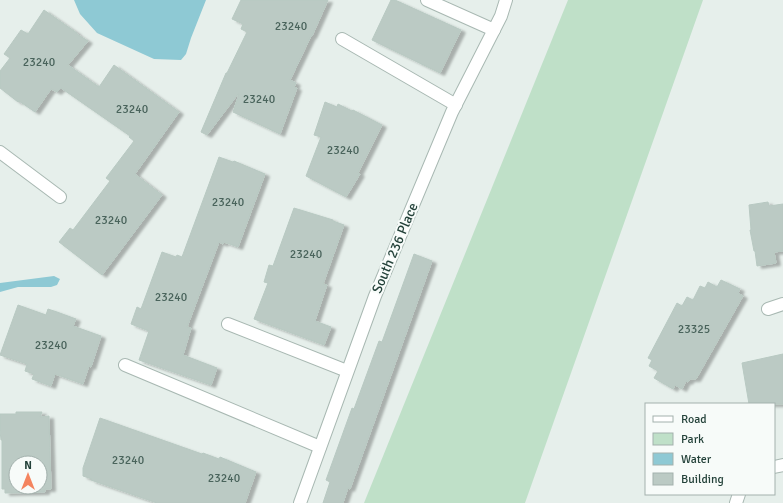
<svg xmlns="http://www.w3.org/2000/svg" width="783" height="503" font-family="Signika,sans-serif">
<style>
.green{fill:#bfe0c8}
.water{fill:#8ec9d4}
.building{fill:#bbcac4;stroke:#b8c9c2;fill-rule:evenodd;filter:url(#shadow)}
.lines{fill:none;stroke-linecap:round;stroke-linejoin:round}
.service-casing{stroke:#a8b8b2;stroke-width:14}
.minor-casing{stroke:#a8b8b2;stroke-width:14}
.service{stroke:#fff;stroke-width:12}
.minor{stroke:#fff;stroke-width:12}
.labels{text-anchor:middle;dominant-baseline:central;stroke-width:4;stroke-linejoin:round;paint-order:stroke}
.number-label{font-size:12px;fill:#4a645c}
.street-label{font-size:14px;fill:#24423a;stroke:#f7fbf9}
</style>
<defs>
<filter id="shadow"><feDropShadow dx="4.5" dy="2.5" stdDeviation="1" flood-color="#0004"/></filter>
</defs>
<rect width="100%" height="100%" fill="#e6efeb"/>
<path class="green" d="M568,0h135l-178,503h-161z"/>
<g class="water">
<path d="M74,0h132l-15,38 -5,16 -5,6 -27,-1 -57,-26 -17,-19z"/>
<path d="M54,276l6,3 -3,6 -6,2h-33l-18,5v-9z"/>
</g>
<g class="building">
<path d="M241,0h87l-16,36h-1l-21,44 6,3 -2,4 3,1 -17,46 -47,-22 6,-18h-1l-31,41 -6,-3 25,-59h1l20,-41 -6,-3 2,-5 -11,-5z"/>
<path d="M391,0h4l66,30 -21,43 -68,-33z"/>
<path d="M44,10l33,23v1l11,7 -20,24 31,22 15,-22 65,47 -44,62 27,21 -60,80 -43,-33 11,-14 3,2 37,-49 -4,-3 28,-37 -5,-4 1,-1 -69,-48 -4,4 -6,-3 -16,23 -16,-11 -1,1 -18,-14v-17l10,-13 -6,-4 17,-24 7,4z"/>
<path d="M325,102l12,5 1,-3 14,7 1,-1 29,15 -24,48 2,1 -14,23 -40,-21 15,-39 -7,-2z"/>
<path d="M219,157l14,5 1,-1 31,13 -27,73 -14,-5 -1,2 -4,-2 -32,85 4,1 -8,27 34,13 -6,17 -72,-25 10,-29 -18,-7 6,-17 4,2 21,-57 14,5 1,-2 5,2z"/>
<path d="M768,202l1,4 14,-2v47l-9,1 2,11 -19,3 -2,-15h-1l-4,-21h1l-2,-25z"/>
<path d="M294,208l39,12v1l11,4 -21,59 4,1 -12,36 16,6 -7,18 -70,-26 14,-36 -4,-1 5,-17 4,1z"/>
<path d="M414,254l18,7 -82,228 -2,-1 -5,15h-20l7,-21 -4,-2 26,-72 2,1 25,-68 3,1z"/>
<path d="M721,280l19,9 -2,4 5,3 -47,83h-6l-2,3 -2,-1 -4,8 -7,-4 -2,4 -19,-11 4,-7 -9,-5 3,-6 -4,-2 29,-55 5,3 5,-9 6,3 7,-14 5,2 3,-6 9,5z"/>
<path d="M18,305l28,10 2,-6 9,3 19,7 -3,7 28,10 -10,31 -2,-1 -6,18 -28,-10 -4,12 -19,-7 2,-5 -9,-3 2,-7 -27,-9z"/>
<path d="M783,354v50h-34l-7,-41z"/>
<path d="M16,412h26l-2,5 9,-1 2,73h-6v3l-40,1v-4h-3v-49h-1l-1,-9v-17h16zM16,463h24v24h-24z"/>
<path d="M100,418l102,36 1,-1 16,6 1,-2 36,15 -11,31h-88l-66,-23 1,-1 -9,-3v-8z"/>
</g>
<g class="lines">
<defs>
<g id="service">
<path d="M427,0l67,30"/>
<path d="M342,39l114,66"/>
<path d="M0,152l60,45"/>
<path d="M228,324l119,47"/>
<path d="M125,365l195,82"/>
</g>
<g id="minor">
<path d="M768,309l15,-5"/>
<path d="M774,467l9,-2"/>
<path d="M300,503l75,-207 77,-184 49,-96 5,-16"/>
<path d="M736,503l3,-9"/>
</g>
</defs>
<use href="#service" class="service-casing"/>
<use href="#minor" class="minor-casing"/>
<use href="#service" class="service"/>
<use href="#minor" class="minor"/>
</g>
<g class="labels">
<g class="number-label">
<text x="291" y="26">23240</text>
<text x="39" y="62">23240</text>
<text x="259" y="99">23240</text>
<text x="132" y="109">23240</text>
<text x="343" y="150">23240</text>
<text x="228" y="202">23240</text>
<text x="111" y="220">23240</text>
<text x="306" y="254">23240</text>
<text x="171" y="297">23240</text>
<text x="694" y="329">23325</text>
<text x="51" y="345">23240</text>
<text x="128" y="460">23240</text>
<text x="224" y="478">23240</text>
</g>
<g class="street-label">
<text transform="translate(395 248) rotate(-67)">South 236 Place</text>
</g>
</g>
<rect x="645" y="403" width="130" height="92" fill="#f7fbf9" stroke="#a3b1ad"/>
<rect x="653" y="416" width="20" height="6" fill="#ffffff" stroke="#a3b1ad"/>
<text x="681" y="423" font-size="12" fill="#24423a">Road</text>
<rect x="653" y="433" width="20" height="12" fill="#bfe0c8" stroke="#a3b1ad"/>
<text x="681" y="443" font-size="12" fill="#24423a">Park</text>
<rect x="653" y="453" width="20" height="12" fill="#8ec9d4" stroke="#a3b1ad"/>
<text x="681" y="463" font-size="12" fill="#24423a">Water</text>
<rect x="653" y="473" width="20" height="12" fill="#bbcac4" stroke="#a3b1ad"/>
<text x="681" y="483" font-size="12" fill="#24423a">Building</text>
<g transform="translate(28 475)"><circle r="19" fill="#f7fbf9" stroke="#a3b1ad"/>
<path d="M0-3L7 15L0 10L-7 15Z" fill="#f4845f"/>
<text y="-6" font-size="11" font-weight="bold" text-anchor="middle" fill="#24423a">N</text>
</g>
</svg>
